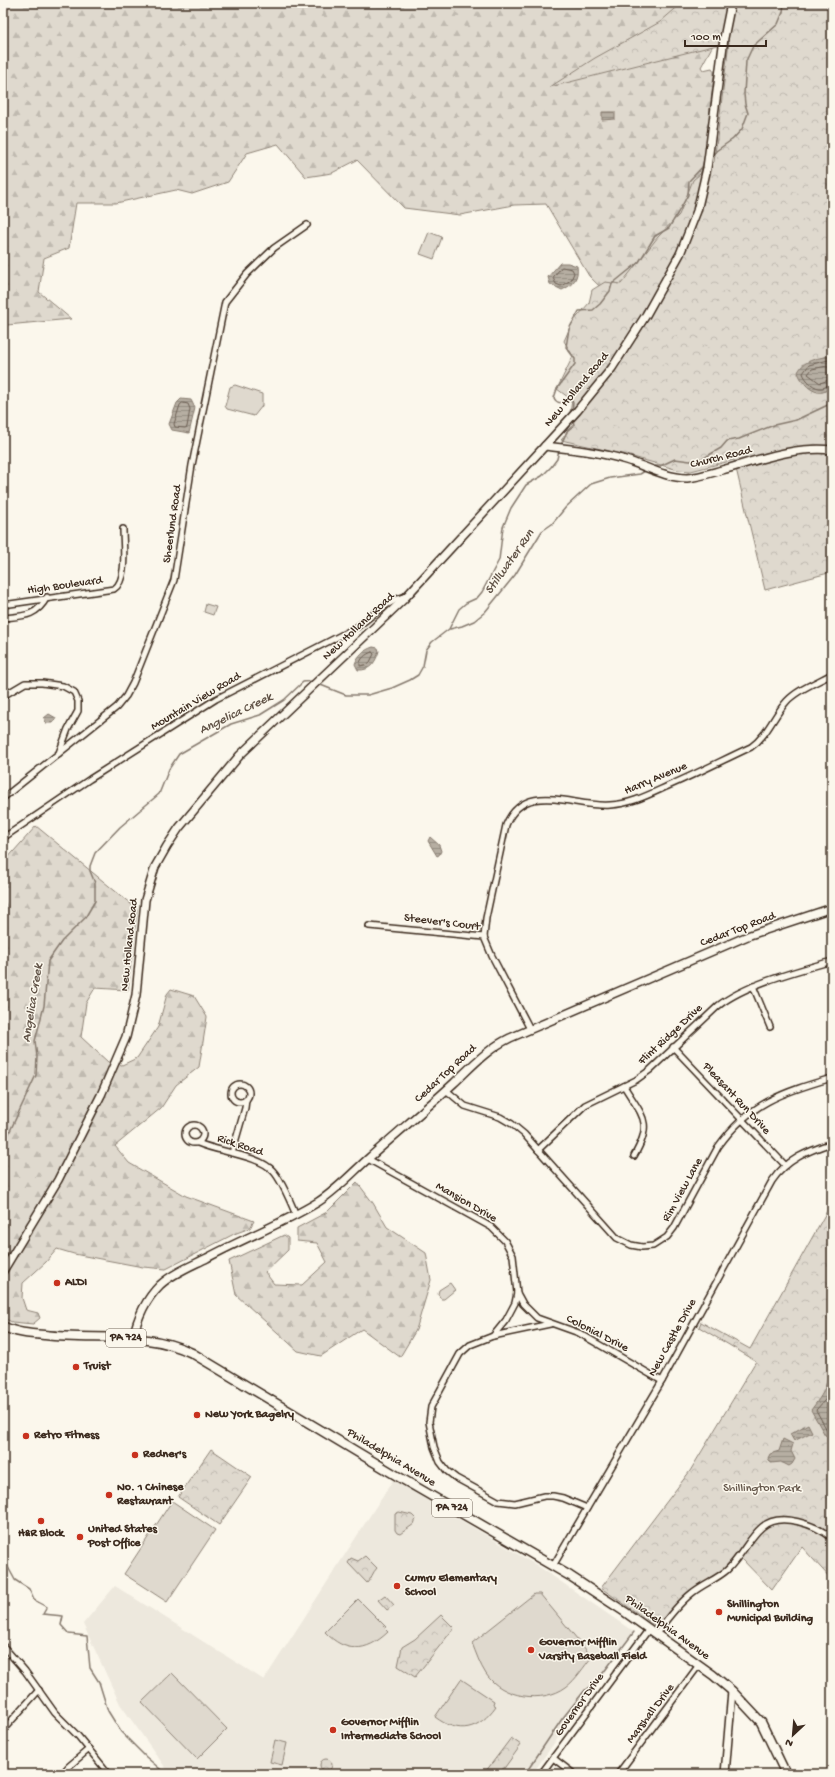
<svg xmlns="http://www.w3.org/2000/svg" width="835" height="1777" font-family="'Gochi Hand',sans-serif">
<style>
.built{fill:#ede8dd}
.grass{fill:#dfd9ce;stroke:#8d8276}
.forest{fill:url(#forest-firs);stroke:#8d8276}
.park{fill:url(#park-crowns);stroke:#8d8276}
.water{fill:url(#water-rules);stroke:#85796d}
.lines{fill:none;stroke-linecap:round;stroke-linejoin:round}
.shore{stroke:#6c5f53;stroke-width:1}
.stream{stroke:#85796d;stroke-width:1.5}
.street-casing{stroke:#3b2a1e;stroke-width:8}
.secondary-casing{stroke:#3b2a1e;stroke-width:10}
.primary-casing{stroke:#3b2a1e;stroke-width:11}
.street{stroke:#fbf7ec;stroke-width:5}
.secondary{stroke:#fbf7ec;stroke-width:7}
.primary{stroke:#fbf7ec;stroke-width:8}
.poi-dot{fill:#c8321e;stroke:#fbf7ec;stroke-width:1.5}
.labels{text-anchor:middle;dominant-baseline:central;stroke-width:3;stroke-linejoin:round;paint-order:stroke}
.shield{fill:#fbf7ec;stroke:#75685c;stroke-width:1}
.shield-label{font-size:11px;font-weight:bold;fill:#3b2a1e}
.street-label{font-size:12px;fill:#3b2a1e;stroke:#fbf7ec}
.poi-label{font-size:12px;font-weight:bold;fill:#3b2a1e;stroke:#fbf7ec;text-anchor:start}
.park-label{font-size:12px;fill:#64564a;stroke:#fbf7ec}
.water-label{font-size:13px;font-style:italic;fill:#605246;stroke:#fbf7ec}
</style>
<defs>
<pattern id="forest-firs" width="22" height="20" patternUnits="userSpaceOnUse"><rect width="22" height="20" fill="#dfd9ce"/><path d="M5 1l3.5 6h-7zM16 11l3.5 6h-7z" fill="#c0bab0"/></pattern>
<pattern id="park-crowns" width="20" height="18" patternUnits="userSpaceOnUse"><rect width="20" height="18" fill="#dfd9ce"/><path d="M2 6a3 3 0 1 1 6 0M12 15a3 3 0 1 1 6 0" fill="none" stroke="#c0bab0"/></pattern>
<pattern id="water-rules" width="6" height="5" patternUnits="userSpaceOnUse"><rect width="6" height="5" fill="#b6aea2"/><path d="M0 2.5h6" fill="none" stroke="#958e83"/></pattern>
</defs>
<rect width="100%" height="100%" fill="#fbf7ec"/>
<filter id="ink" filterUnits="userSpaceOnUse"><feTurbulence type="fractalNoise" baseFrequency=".025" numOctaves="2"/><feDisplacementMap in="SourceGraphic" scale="8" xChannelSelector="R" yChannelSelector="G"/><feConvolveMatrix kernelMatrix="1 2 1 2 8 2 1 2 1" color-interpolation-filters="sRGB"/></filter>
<g filter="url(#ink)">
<path class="built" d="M393,1480l145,86 96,66 -102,142h-362l-50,-70 -37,-80 32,-38 149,94z"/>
<g class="grass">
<path d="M429,232l13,5 -8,22 -14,-5z"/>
<path d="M235,385l27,9v12l-8,10 -27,-7 -2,-3 5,-19z"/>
<path d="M206,604l10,3 -3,8 -9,-3z"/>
<path d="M172,1501l43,29 -48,72 -43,-28z"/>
<path d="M534,1594h6l52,63c-8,9 -16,23 -26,30 -23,17 -64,11 -80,-13 -6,-9 -10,-21 -14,-31z"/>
<path d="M358,1599l28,28 -1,2 3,3c-22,21 -43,21 -63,0z"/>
<path d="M172,1673l55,56 -30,30 -55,-57z"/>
<path d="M461,1679l33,22 -1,3 3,2c-17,24 -37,29 -61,11z"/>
<path d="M275,1740l12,3 -5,22 -12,-3z"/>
</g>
<g class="forest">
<path d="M3,3h724l-14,42 -12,22 2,3 9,-2 2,3v3l-9,80 -13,56 -56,112 -47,-46 -43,-72 -32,1 -54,10 -56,-7 -47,-48 -25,13 -26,4 -28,-33 -31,9 -19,29 -36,12 -16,-4 -60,13h-40l-7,45 -25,10 -5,34 32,27 -64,6 -4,3z"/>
<path d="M36,826l101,83 -9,81 -33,-2 -9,15 -5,34 27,25 14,3 15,-7 21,-31 9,-33 4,-5 23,7 13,21 -8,50 -23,18 -15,23 -46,38 14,17 57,33 68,25 -4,7 -16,6 -68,35 -23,-2 -69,-13 -17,-5 -11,13 -23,21 -1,15 4,12 12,3 2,5 -7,6 -21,-2 -9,-4v-449l3,-9z"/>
<path d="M357,1182l16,21 14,24 39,26 5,27 -15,50 -16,27 -38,-28 -41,27 -23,-5 -62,-56 -7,-34 55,-26 4,3v12l-23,22 9,12 28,1 25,-23 -10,-19 -20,-2v-13l30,-16z"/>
</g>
<g class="park">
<path d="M682,3h150v569l-67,18 -31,-130 -43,11 -13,-1 -55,-16 -62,-14 6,-7 5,-33 -15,-11 16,-33 -9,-15 8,-18 17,-20 3,-13 13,-8 16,2 37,-47 21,-22 14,-35 21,-18 15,-120 -179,45 45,-29 65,-36z"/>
<path d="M832,1210v370l-30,-33 -30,43 -33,-34 -9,10 -34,24 -36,39 -59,-41 89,-117 66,-110 -57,-34 2,-5 49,27 77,-138z"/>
<path d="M450,1283l5,7 -11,9h-3l-3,-5 1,-4z"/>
<path d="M211,1449l41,28 -33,48 -41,-28z"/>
<path d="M399,1512l13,3 4,4 -2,5 -14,10 -3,-1 -2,-3v-16z"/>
<path d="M365,1556l12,12c-5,5 -5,10 -10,15l-19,-20 3,-5 7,3z"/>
<path d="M385,1595l9,10 -7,5 -9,-10z"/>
<path d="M441,1615l13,13 -39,49 -17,-11 4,-19 13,-8z"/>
<path d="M511,1738l10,7 -21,29h-9l-5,-3z"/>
<circle cx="326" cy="1765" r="6"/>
</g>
<g class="water">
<path d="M602,112h13v7l-13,1z"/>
<path d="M560,263h8l9,3c2,12 -4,19 -15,24l-12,-6 -2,-7z"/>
<path d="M832,355v32c-2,1 -6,4 -9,5 -11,2 -22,-10 -25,-20 7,-14 21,-13 34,-17z"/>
<path d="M181,399l10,1 4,8 -6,25 -17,-3 -3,-6 8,-21z"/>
<path d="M373,647l5,1 1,3c-3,10 -8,20 -21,19l-3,-6c3,-9 9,-14 18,-17z"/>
<path d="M49,714l7,4 -3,5h-7l-2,-5z"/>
<path d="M430,837l9,8 2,6 -2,4 -2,1 -9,-15z"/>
<path d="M832,1369v68l-7,-2 -14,-25c12,-16 15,-20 18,-40z"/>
<path d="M808,1424l4,8 -18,9 -4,-7z"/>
<path d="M783,1439l10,5 -2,7 4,8 -3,5 -3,2 -8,-4 -10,1 -3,-5 2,-4 9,-3z"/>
</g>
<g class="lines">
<g class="shore">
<path d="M562,267l10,2 2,4 -3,7 -10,6 -5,-2 -3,-6z"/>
<path d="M832,359l-23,6 -6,8c2,7 12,17 20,15 3,-1 5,-4 9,-4"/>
<path d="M832,365l-20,4 -4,5 12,9 12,-4"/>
<path d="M183,403l5,1 2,5 -3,18 -2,1 -10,-1 -1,-3 6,-19z"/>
<path d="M372,652l2,2 -5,10 -9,2c-1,-7 6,-12 12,-14z"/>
<path d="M832,1382l-7,18 -9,10 12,22 4,1"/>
</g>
<g class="stream">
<path d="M711,159l5,-8 17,-12 9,-10 6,-16 -3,-9 -1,-10 2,-33 7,-15 25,-22 5,-12 1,-9"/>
<path d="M572,412l1,-9 -1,-2c-8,-1 -13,6 -18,-3l3,-9 18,-25v-5l-9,-12 3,-18 10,-18 14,-1 7,-6 10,-13 2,-7 27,-22 16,-26 14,-8 19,-33 1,-14 16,-17"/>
<path d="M561,445l6,-14 7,-6 -1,-5"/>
<path d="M655,466h5l15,-7 15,2 14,-3 17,-10 6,-7 12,-2 35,-14 22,-5 36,-17"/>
<path d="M450,629l12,-3 12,-5 11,-9 30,-37 27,-44 10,-7 14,-17 25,-23 19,-6 30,-4 5,-3"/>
<path d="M318,684l28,11h22l24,-7 18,-8 8,-5 5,-9 3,-16 6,-8 17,-13 10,-20 7,-6 11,-5 5,-6 17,-32 4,-33 8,-19 15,-23 16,-9 9,-9 6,-8 2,-9"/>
<path d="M3,1146l33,-71 1,-18 -2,-16 9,-35 4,-45 14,-20 23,-23 10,-17v-18l-5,-12v-5l5,-13 25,-26 39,-33 10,-25 10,-15 52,-30 29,-9 24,-15 19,-18 9,-1 2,1"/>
<path d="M3,1517l3,-2"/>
<path d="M3,1558l12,22 14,9 5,11 13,7 -4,7 20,2 -2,9 8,9 18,2 3,32 9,14 9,29 13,21 25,25 20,17"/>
<path d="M525,1774l37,-55 23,-29 12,-9 37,-49"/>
</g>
<defs>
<g id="street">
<path d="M3,605l111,-16c14,-9 9,-44 9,-60"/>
<path d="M3,618c19,-2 34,-1 44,-21"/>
<path d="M3,696l22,-13h17l21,3 11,6 4,9v10l-10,18 -9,24"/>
<path d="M3,798l114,-91 9,-11 7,-13 41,-103 18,-115 33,-163 22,-28 27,-26 33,-23"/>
<path d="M3,838l87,-59 126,-80 141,-72 26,-20 14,-8 9,-3"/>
<path d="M369,926l115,11 8,19 38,73"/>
<path d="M484,937l2,-19 20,-93c19,-46 68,-17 104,-20 21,-1 38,-10 58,-19 28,-12 55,-26 83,-39 16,-11 23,-32 36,-46 11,-12 31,-19 45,-27"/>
<path d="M753,986l17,41"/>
<path d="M673,1047l112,118"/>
<circle cx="240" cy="1093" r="9"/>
<path d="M624,1086c18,30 30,36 10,70"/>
<path d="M446,1090l19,16 35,11 12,7 12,10 93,104 14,7 11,2 11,-1 14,-9 7,-9 44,-81c31,-44 65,-55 114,-69"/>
<circle cx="194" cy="1134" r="9"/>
<path d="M198,1143c20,9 61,12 75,28 8,8 18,32 23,44"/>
<path d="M538,1150l47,-45 51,-25 14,-10 68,-64c28,-22 79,-35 114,-45"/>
<path d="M232,1153l13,-45 1,-8"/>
<path d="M368,1159l123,68 14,14 8,15 4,37 -2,10 -9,17 -13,16 -23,9 -10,9 -29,53 -2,15 5,25 6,15 7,9 9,7 42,23 17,2 29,-7h9l10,2 24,10"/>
<path d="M517,1293l6,11 14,14 42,15 83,48"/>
<path d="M493,1336l57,-12"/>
<path d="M553,1566l109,-185 110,-200c15,-22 36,-30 60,-38"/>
<path d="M656,1634c10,-14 22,-30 36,-41 11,-9 25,-14 35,-23 14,-13 21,-31 35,-43 18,-16 54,-2 70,11"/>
<path d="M3,1646l22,25 30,42 23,23 31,38"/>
<path d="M3,1730l36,-40"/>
<path d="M553,1758l21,16"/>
<path d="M62,1774l6,-7 21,-18"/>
<path d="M541,1774l108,-145"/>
<path d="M618,1774l81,-109"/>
</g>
<g id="secondary">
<path d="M545,446c28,3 54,6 81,14 19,6 40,18 61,18 12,-1 24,-5 35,-8 37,-10 72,-24 110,-20"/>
<path d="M3,1271l55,-91 43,-85 25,-58 10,-42 9,-95 10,-33 12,-21 12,-18 61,-73 163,-155 174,-189 35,-43 34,-53 34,-61 17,-43 10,-43 17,-130 7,-35"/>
<path d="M133,1338c4,-19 13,-39 27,-53 13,-12 31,-19 47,-27 37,-20 75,-34 111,-56 19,-12 35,-30 52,-45 28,-25 57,-49 84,-74 18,-17 33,-34 56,-45l240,-103 82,-27"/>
<path d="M725,1774l7,-83"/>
</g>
<path id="primary" d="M3,1326c12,7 28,8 42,9 49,6 101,-5 147,18l212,127 166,96 55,36 88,63 19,16 29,31 25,52"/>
</defs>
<use href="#street" class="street-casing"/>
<use href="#secondary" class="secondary-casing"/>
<use href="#primary" class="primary-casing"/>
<use href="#street" class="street"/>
<use href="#secondary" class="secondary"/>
<use href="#primary" class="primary"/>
</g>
</g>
<g class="poi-dot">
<circle cx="57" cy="1283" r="4"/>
<circle cx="76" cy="1367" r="4"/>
<circle cx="197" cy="1415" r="4"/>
<circle cx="26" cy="1436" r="4"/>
<circle cx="135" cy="1455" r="4"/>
<circle cx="109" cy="1495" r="4"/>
<circle cx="41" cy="1521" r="4"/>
<circle cx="80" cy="1537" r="4"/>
<circle cx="397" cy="1586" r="4"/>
<circle cx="719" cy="1612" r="4"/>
<circle cx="531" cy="1650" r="4"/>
<circle cx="333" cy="1730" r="4"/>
</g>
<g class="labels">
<g class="shield">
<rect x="106" y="1329" width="40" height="18" rx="3"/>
<rect x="432" y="1499" width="40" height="18" rx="3"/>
</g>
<g class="shield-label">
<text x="126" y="1338">PA 724</text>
<text x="452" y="1508">PA 724</text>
</g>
<g class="street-label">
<text transform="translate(577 390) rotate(-50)">New Holland Road</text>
<text transform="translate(721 458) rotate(-14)">Church Road</text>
<text transform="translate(173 524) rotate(-82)">Sheerlund Road</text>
<text transform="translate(65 586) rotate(-8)">High Boulevard</text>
<text transform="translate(359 627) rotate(-43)">New Holland Road</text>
<text transform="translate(196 702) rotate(-31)">Mountain View Road</text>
<text transform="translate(656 779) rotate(-23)">Harry Avenue</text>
<text transform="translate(442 923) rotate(7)">Steever's Court</text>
<text transform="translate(738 930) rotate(-21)">Cedar Top Road</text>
<text transform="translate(130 945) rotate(-84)">New Holland Road</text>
<text transform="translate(671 1035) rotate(-43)">Flint Ridge Drive</text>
<text transform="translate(446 1074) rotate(-43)">Cedar Top Road</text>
<text transform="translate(736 1099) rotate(47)">Pleasant Run Drive</text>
<text transform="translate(240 1146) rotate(18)">Rick Road</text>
<text transform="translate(683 1190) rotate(-61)">Rim View Lane</text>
<text transform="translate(466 1203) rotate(30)">Mansion Drive</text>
<text transform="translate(597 1334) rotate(27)">Colonial Drive</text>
<text transform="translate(673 1338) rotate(-61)">New Castle Drive</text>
<text transform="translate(391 1458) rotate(31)">Philadelphia Avenue</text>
<text transform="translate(667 1628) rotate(36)">Philadelphia Avenue</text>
<text transform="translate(580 1705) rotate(-54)">Governor Drive</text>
<text transform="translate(651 1714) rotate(-53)">Marshall Drive</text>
</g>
<g class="poi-label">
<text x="65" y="1283">ALDI</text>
<text x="84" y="1367">Truist</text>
<text x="205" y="1415">New York Bagelry</text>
<text x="34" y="1436">Retro Fitness</text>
<text x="143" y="1455">Redner's</text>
<text x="117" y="1488">No. 1 Chinese<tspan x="117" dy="14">Restaurant</tspan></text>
<text x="88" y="1530">United States<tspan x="88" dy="14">Post Office</tspan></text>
<text x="41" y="1534" text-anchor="middle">H&amp;R Block</text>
<text x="405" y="1579">Cumru Elementary<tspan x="405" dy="14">School</tspan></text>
<text x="727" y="1605">Shillington<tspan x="727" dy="14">Municipal Building</tspan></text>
<text x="539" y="1643">Governor Mifflin<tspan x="539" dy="14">Varsity Baseball Field</tspan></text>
<text x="341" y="1723">Governor Mifflin<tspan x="341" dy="14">Intermediate School</tspan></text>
</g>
<g class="park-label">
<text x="762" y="1489">Shillington Park</text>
</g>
<g class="water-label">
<text transform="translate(510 562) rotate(-55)">Stillwater Run</text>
<text transform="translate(236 714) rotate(-26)">Angelica Creek</text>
<text transform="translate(33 1003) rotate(-81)">Angelica Creek</text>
</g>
</g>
<rect width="835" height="1777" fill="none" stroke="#fbf7ec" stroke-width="16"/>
<rect x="8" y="8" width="819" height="1761" fill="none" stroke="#3b2a1e" stroke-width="1.5" filter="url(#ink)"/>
<g transform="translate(793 1735) rotate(206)" stroke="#fbf7ec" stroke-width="3" paint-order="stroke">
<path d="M0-3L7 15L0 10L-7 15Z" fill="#3b2a1e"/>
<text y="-6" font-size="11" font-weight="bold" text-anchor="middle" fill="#3b2a1e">N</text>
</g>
<path d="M685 40v6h81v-6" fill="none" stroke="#3b2a1e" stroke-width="2"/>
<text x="691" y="40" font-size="12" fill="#3b2a1e" stroke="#fbf7ec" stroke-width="3" paint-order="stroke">100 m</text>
</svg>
